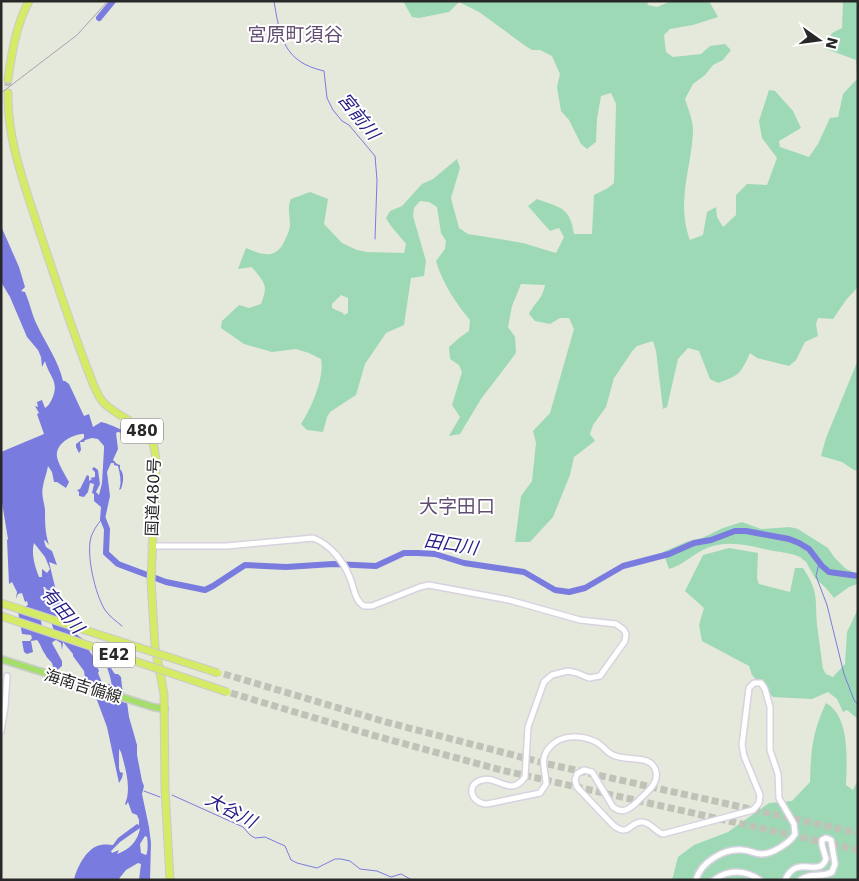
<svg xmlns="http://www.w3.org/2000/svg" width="859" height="881" font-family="'DejaVu Sans','Noto Sans JP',sans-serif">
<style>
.green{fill:#9ed9b5;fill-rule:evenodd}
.water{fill:#7a7bdf;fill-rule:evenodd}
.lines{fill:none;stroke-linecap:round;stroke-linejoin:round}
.stream{stroke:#7a7bdf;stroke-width:1}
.river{stroke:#7a7bdf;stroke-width:6}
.highway-tunnel{stroke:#bfc2b7;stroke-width:7;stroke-dasharray:7 3.5;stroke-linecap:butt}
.minor-casing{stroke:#d8d1df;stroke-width:8}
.major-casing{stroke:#cbcbcb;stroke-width:9}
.highway-casing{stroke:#cbcbcb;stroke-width:9}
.minor{stroke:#fff;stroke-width:5}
.major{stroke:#a6de6b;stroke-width:6}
.highway{stroke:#d5ea65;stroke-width:7}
.rail{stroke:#a99fb0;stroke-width:1}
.highway-bridge-casing{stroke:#cbcbcb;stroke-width:9;stroke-linecap:butt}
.highway-bridge{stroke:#d5ea65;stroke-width:7}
.labels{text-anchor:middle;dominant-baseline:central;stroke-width:4;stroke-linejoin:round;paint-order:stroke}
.shield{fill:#fff;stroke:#686868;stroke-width:1}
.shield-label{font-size:15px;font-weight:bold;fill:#282828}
.street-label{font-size:16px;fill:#282828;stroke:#fff}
.water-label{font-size:18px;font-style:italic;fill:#241d87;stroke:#fff}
.quarter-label{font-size:19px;fill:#624e73;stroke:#fff}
</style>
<rect width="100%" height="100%" fill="#e5e9db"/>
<g class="green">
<path d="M403,1h244l1,4 9,2 14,-6h38l9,16 -25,8 -23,4 -6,6 2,17 7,5 28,-3 9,-8 15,-2 6,6 -8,10 -10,5 -8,10 -12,9 -8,15c3,10 9,23 8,34 -2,36 -17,69 -3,107l13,-5 4,-23 9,-5 1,10 6,10 13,-12v-20l11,-11 20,1 10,-27 -15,-20 -3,-17 10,-31 6,1 18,20 8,17 -22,13 1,6 29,10 9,-13 12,-26 8,-1 5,-23 14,-15 -1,-19 -32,-12 8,-15 10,-5 1,-27h15v286l-12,13 -13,19 -15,-1 -2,6 2,12 -13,6 -9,18 -7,6 -32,-8 -7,-5c-9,21 -12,23 -32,30l-8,-4 -11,-28 -11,-3 -10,11 -11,48 -4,2 -7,-58 -3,-10 -16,5 -4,4 -19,28 -8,29 -13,18 -3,9 5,7 -21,16 -4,18 -17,42 -23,25h-15l6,-46 11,-15 4,-38 -3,-12 17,-18 24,-84 -5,-11h-9l-10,6 -15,-3 -6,-7c6,-12 13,-14 16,-29l-24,-1 -9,22 -4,21 7,10 1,16 -35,46 -21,35 -11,2 11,-19 -8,-12 10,-33 -3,-7 -9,-6 -1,-12 10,-9 10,-7 1,-11c-14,-16 -28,-38 -34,-59l9,-12 1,-8 -5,-8 -4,-26 -8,-5 -9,-1 -6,7 -1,8 13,45 -2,15 -13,2 -7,47 -18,8 -21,31 -9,31 -26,17 -3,5 -4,15 -16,-2 -6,-6c10,-15 24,-47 20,-65l-12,-6 -13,-4 -24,3 -28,-8 -23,-16 1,-7 17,-16 10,3 12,-4c8,-20 3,-21 -9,-37l-14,2 8,-21c14,6 28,12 37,-4 3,-6 6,-12 7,-18 0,-10 -3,-19 1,-27l19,-7 18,7 -4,25 18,19 15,7 10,2 37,1 2,-9 -15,-18 -5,-8 4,-7 12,-5 20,-22 11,-5 24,-20 3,9 -9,30 8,30 9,6 55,9 33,10 8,-16 -5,-9 -9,3 -22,-25 9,-7c24,9 33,8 37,35h18l2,-39 14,-7 6,-5 2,-79 -5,-11 -10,3 -4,23 -1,23 -9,7 -6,-5 -12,-24 -8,-9 -4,-24 3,-13 -8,-18 -12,-6h-8l-5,-3 -48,-35 -20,-10 -10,10 -30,6 -7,-1zM341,295l7,3v15l-4,2 -1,-2 -11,-5v-4z"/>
<path d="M858,360v111l-4,-1 -12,-8 -21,-6 5,-18z"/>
<path d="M742,522l19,7 29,-2 8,2 30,19 6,9 12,12 12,5v10l-9,3 -15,11 -8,-10 -11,-10 -9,-16 -6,-5c-9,-4 -18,-5 -27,-6 -22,-5 -44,-12 -66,-3 -14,6 -24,17 -38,21l-6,-17 23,-10 16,-4 21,-10z"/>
<path d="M729,548l29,5 -1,25 2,6 31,8 5,-24h8c16,24 12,30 14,57 2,15 4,29 6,44l3,5 7,3 12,-13 2,-32 11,-23v110l-11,-9 -4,2 -6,-13 -9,-7 -16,7 -39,-2 -21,-22 -3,-9 -47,-25 -3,-16 5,-17 -19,-17 18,-36z"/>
<path d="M826,703c24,13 21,57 20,82l7,5 5,-10v100h-186l6,-23 16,-12 34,-13 41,-29 23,-2 18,-19c1,-32 2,-49 16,-79z"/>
</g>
<path class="water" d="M1,226l18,41 6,20 -4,4 4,1c5,11 7,23 12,33 9,19 21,35 26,56h2l4,3 15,32 5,-2 4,13 8,-5c6,1 27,10 33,14v2l-3,-3 -13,-3 -2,1 2,16 -5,11 4,4 3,1v4c5,5 3,14 1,20l-2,1c3,-7 1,-16 -1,-24l-4,-1v-2h-3l-4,9 3,24 -5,23 3,7 -4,-1 -4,-5 1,-13 -7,-6v-7l-2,-1 2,-9 -4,-1 -2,9 -4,5 -5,-1v-4l-2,-2 3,-1 7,-14 2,1v5l3,-2 -2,-1 5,-1v-5l-3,-3 2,-2 4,3 2,14 -4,8 3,3 3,-12 2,-34v-3l-6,-7 -6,-1 -7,2 -1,2h-4l1,8 -2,3 -3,-6v-3l8,-6v-4c-11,0 -29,9 -27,23 1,6 8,18 12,25l-3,6 -9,-6h-3l-2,-10 -4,-6c-1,7 -4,13 -5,20 -2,9 1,15 2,24 0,12 0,23 4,35l-4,-5 -1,1 2,6 6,4 5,14 -8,-3 7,29 -3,-5 -1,1c10,12 10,30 20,42 8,12 24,14 31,23 6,7 6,15 12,22h3l3,3 1,10 5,15 2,15 8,28v10l5,26 2,5 -2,8 7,33 2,16 -1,37h-11l2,-16 -3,-1 -12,7 -8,10h-44c3,-13 13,-33 27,-35 4,-1 9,0 12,0l5,-7 19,-14 2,1v-5l-2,-5 -5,-2 -4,-11 -2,3 -1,-1c7,-16 0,-37 -4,-52l-2,-3v19l1,4 3,1 -1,5 -3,5 -12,-56 -13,-35 -8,-7 -2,-14 -11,-15v-2l-10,-12 -1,8 -1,-7 -5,-3 -2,1 -2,2 10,18v5l-6,5 -3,-3c0,-8 -5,-7 -8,-14 -3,-4 -4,-9 -8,-14l-6,1 2,11 -6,2 -3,-2 -2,-11h8l2,-3 -1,-3 -9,-1 -4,-23 10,-6 -1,-4 -2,1 -3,-9 -4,1 -2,5 1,-7 -5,-10 -3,2 -2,-44 1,-1 -7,-42v-45l43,-18 -7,-20 2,-1 -4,-7 3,1 -1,-5 5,-2 3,8c4,-3 5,-5 7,-9 8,-18 -3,-22 -7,-38l-3,6 -1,-10 -3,-7 -11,-13 -17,-40 -9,-15zM34,543l11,14 5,12 -3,4 -5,-4v8h-3c-4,-10 -8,-23 -5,-34zM43,587h2l6,11 3,15 -9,-12v-8zM40,611l11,11 4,11 -3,3h-5c-5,-7 -7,-17 -7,-25zM88,649c16,3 22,24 24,37l-2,-2h-2l1,3 -6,-2 -5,-12 1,-2 -3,-7 5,4zM140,828c-2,13 -11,22 -23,26l2,-4 -7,3 -1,-2 9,-9zM145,836l2,1c1,5 1,16 -1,18l-5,-2 -1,-9z"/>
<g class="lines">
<g class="stream">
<path d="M274,1c6,37 10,61 50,70l3,27 6,12 9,11 7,4 26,31 2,24 -2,59"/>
<path d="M101,520c-4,5 -8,11 -10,17 -5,18 4,57 14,73 5,7 11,11 17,16"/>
<path d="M819,563l-3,13 11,29 17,69 10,26 4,5"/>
<path d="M144,791l16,6"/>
<path d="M172,795l71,32 7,8 5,3 10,-1 20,9 6,14 6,3 20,5 18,-9h6l9,2 10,8 17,2 14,6 10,-3 11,6"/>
</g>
<g class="river">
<path d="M99,18l14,-17"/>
<path d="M103,519l4,10 -1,24 12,11 48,18 39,8 8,-4 32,-21 41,2 47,-3 43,2 28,-13h14l17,1 29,9 60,9 31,18 14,2 16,-4 38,-22 46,-12 25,-11 17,-3 24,-9h11l43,8 10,4 10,6 13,17 7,6 29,4"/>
</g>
<g class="highway-tunnel">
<path d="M8,79v14"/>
<path d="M224,674l162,48 162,42 310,69"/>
<path d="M231,693l141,42 129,35 357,80"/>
</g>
<defs>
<g id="minor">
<path d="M151,546h76l86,-8c17,6 31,24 37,40 4,10 5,23 14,28h8l48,-19 9,-2 80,15 71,20 36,4 8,6 2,4 -1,7 -25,35 -11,2 -12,-5 -9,-2 -16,4 -8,7 -16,45 -3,50c-15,21 -27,-2 -43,3 -17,4 -11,24 5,24l53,-11 6,-9c0,-13 -7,-25 3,-36 12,-15 34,-13 49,-5 6,4 9,10 15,12 13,7 39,-2 43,17 3,13 -13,23 -20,31 -8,7 -14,11 -23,4l-21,-35 -8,-2 -7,4 -2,6 2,7 36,38c16,13 16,-3 29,-3 9,0 13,10 21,12l90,-24 6,-7 1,-8 -16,-39 -2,-11 7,-57 5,-5h7l4,6 5,18v43l8,24 1,24 15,26 1,10c-5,9 -23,20 -33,20 -7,0 -13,-4 -19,-4 -19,-2 -42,12 -47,30"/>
<path d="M1,731l4,-24 2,-31"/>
<path d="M714,880c15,-11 32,-10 46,0"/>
<path d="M785,880c12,-27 34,-1 41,-21l-4,-14v-5l4,-2 5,2 4,24 -3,8c-10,6 -22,0 -32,8"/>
</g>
<path id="major" d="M1,659l152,48 12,2"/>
<g id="highway">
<path d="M8,79c4,-27 8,-54 21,-78"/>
<path d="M8,93c-1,46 16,90 30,134 18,53 35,107 56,159 3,6 5,12 10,17 12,13 41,22 48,39 4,7 3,15 4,23l-5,116 4,66 9,47 1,95 5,91"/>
</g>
</defs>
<use href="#minor" class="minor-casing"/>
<use href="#major" class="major-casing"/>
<use href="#highway" class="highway-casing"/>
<use href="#minor" class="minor"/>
<use href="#major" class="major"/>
<use href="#highway" class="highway"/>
<path class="rail" d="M1,93l76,-58 31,-34"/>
<defs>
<g id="highway-bridge">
<path d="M1,603l217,70"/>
<path d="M1,616l226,76"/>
</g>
</defs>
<use href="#highway-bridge" class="highway-bridge-casing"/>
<use href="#highway-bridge" class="highway-bridge"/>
</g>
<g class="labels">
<g class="shield">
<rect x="121" y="418.5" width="42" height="25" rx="4"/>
<rect x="93" y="642.5" width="42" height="25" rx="4"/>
</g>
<g class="shield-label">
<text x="142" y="431">480</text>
<text x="114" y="655">E42</text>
</g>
<g class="street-label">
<text transform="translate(153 497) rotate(-88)">国道480号</text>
<text transform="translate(83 686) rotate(17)">海南吉備線</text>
</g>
<g class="water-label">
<text transform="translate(359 116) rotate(51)">宮前川</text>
<text transform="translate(451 544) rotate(9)">田口川</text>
<text transform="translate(63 610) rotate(50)">有田川</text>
<text transform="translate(231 810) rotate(28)">大谷川</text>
</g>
<g class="quarter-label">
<text x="295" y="34">宮原町須谷</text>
<text x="457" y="506">大字田口</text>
</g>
</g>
<rect width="859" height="881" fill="none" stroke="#282828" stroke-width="5"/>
<g transform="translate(819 40) rotate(104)" stroke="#ffffff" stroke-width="4" paint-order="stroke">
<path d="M0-4L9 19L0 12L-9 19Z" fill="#282828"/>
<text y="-8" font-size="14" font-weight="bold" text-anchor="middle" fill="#282828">N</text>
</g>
</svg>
